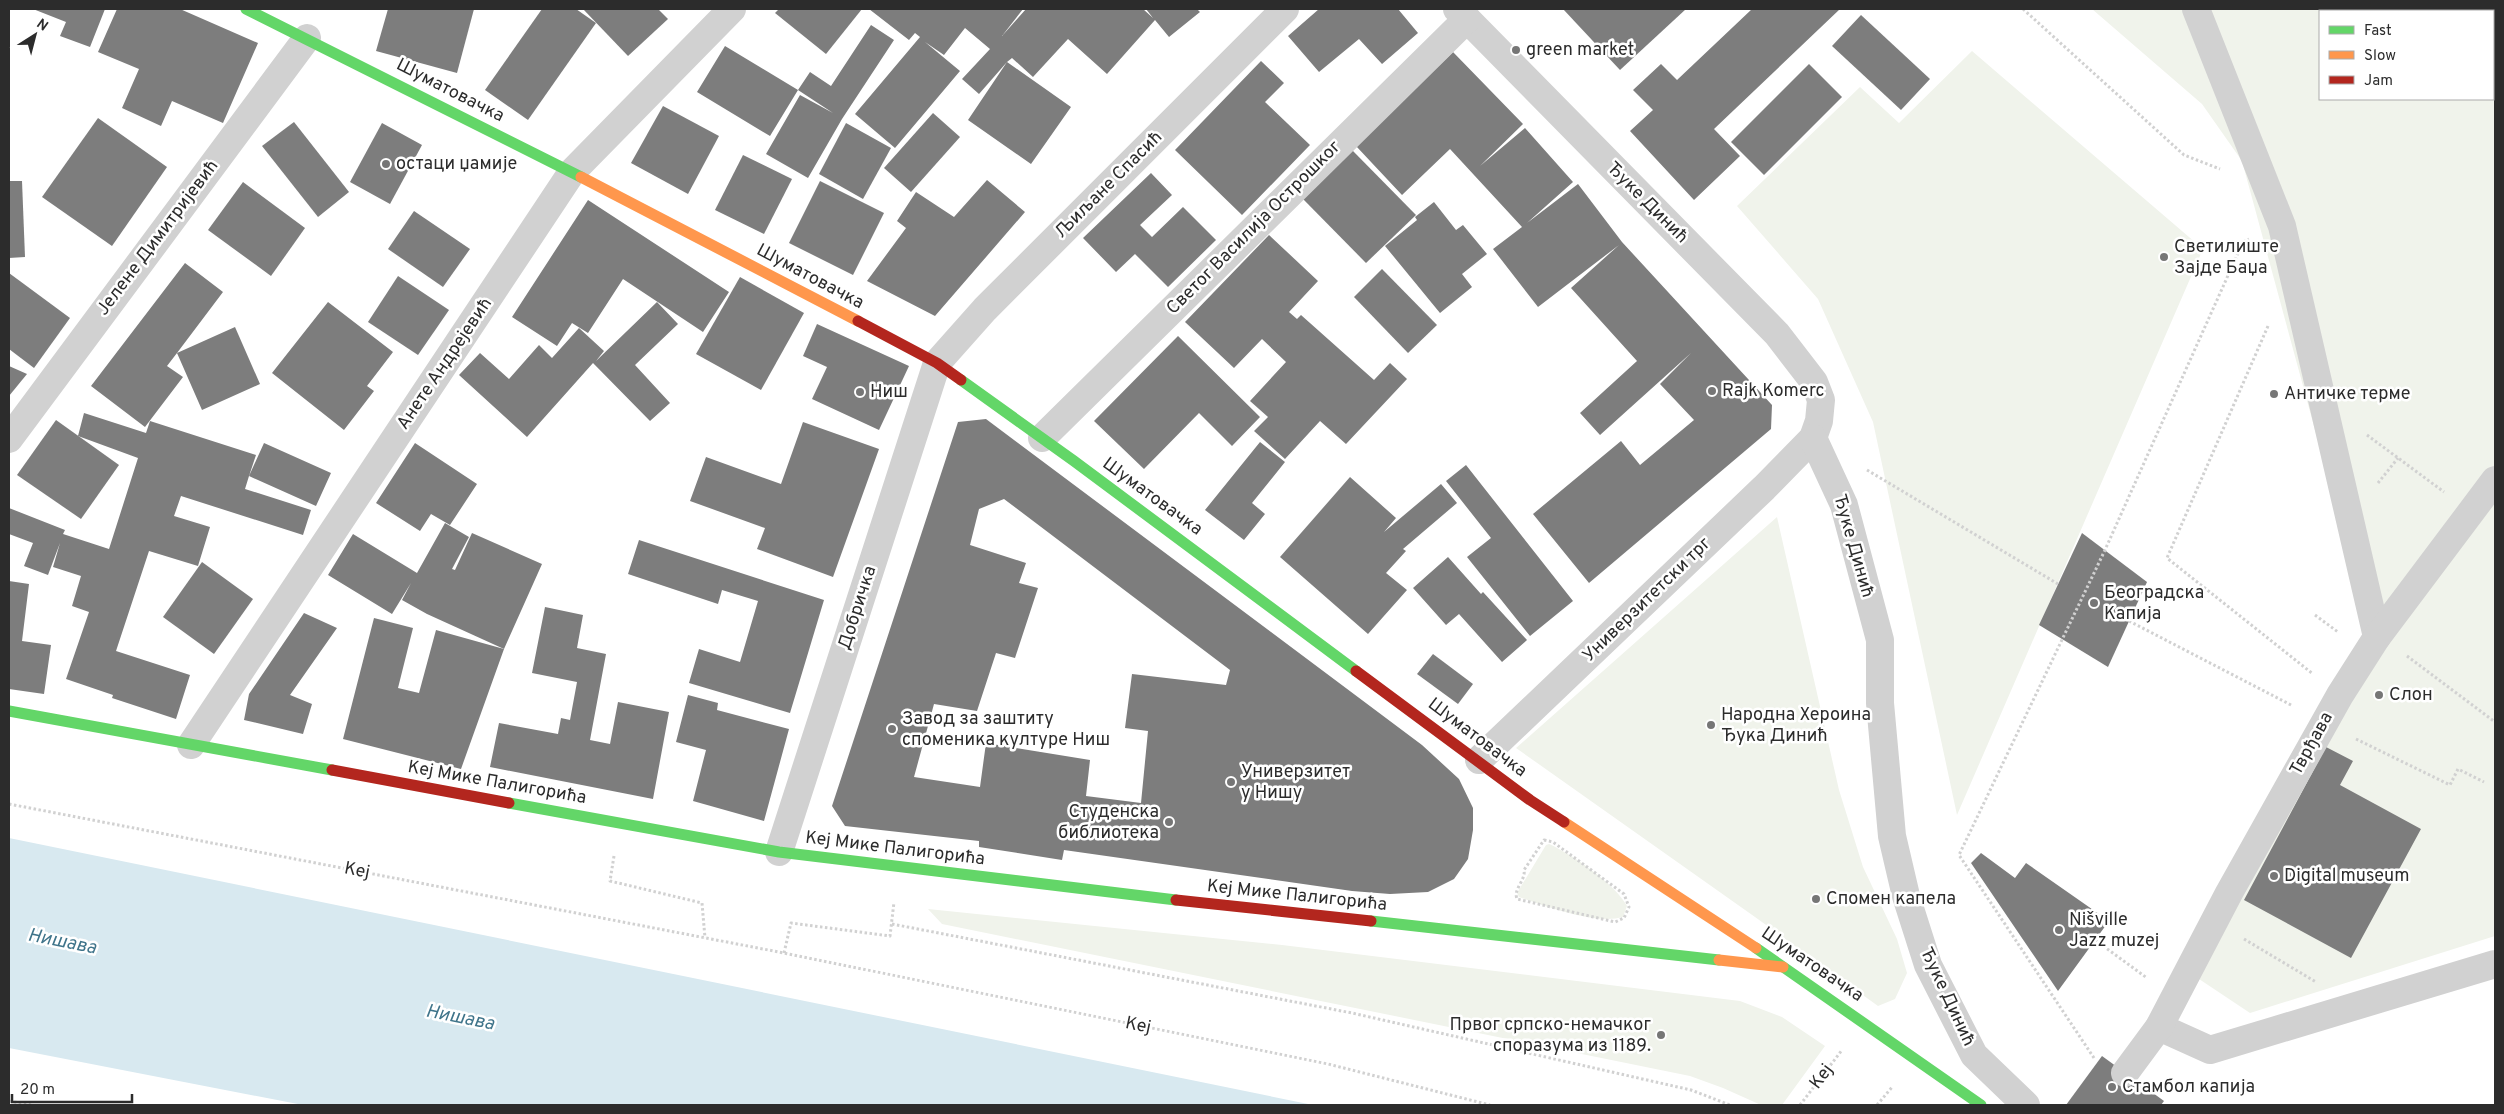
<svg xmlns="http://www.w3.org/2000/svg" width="2504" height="1114" font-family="Overpass,sans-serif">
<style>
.green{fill:#f0f3eb;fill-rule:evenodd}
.water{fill:#d8e9f0}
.building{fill:#7d7d7d;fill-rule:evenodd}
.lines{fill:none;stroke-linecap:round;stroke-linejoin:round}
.path{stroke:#d1d1d1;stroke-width:3;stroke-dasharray:2.5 2.5;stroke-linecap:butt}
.street{stroke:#d1d1d1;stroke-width:28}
.fast{stroke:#63d668;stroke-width:11}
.slow{stroke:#ff974d;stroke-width:11}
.jam{stroke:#b3261e;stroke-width:11}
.poi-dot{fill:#767676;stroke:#fff;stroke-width:2}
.labels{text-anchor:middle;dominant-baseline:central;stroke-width:5;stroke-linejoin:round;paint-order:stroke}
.poi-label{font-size:18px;fill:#2c2c2c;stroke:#fff;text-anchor:start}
.street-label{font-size:18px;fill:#2c2c2c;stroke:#fff}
.water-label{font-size:19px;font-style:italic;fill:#3f748a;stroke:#fff}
</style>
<rect width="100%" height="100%" fill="#fff"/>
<g class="green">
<path d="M2092,9h403v927l-245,77 -63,-42 190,-334 -24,-67 -111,-409 -40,-57zM2320,11h173v88h-173z"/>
<path d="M1972,51l231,198 -246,566 -84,-393 -55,-123 -81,-93 123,-119 39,36z"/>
<path d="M1777,517l62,273 24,77 34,72 10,34 -12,26 -17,7 -123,-89 -239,-169z"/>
<path d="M1549,844c23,10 67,41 78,62l-4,11c-28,8 -77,-11 -104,-20l-2,-4 29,-48z"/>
<path d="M928,909l354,36 458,56 42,16 43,29 -43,59h-21l-38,-17 -33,-12 -748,-152z"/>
</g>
<path class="water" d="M9,838l1304,267h-1010l-294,-57z"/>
<g class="building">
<path d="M33,9h72l-15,38 -30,-11 6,-14z"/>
<path d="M117,9h63l78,34 -35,80 -51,-22 -11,25 -39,-18 17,-39 -41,-17z"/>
<path d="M388,9h86l-17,64 -81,-22z"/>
<path d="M542,9h34l20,14 -68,97 -43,-30z"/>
<path d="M583,9h75l10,10 -40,37z"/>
<path d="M779,9h83l-36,45 -51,-41z"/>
<path d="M869,9h154l-21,27 24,-27h117l10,9 -7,-9h51l3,3 -31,25 -14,-17 -48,54 -39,-35 -35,38 -21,-19 -5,4 64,45 -40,57 -63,-44 39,-58 -28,32 -17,-15 28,-30 -25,-21 -21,27 -19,-13 35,29 -65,77 -40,-34 65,-77 -5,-4 -6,7z"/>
<path d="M1319,9h79l20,24 -36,31 -23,-25 -40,33 -31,-36z"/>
<path d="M1563,9h123l-66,61z"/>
<path d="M1752,9h88l-126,120 26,27 -46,44 -64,-69 23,-21 -20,-20 28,-26 16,16z"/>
<path d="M1861,15l69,64 -29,31 -69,-64z"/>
<path d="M871,25l23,15 -52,79 -34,59 -42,-24 34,-59 33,18 -35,-23 -28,46 -73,-44 28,-46 73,44 12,-18 21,14z"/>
<path d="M1453,52l70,72 -43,42 45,-38 48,54 -46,41 51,-39 44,58 150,163 -1,24 -182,154 -56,-69 88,-73 19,24 54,-45 -34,-36 31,-31 -91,82 -20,-22 57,-52 -66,-73 48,-43 -81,62 -45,-58 29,-22 -72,-78 -48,46 -46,-49z"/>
<path d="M1261,61l23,22 -19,19 45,43 -68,70 -67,-65z"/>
<path d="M1809,64l33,33 -78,78 -33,-33z"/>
<path d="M663,106l56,30 -31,58 -57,-31z"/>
<path d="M933,113l27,24 -49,55 -27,-24z"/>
<path d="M98,118l69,49 -55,79 -70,-49z"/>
<path d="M294,122l55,70 -31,25 -56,-71z"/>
<path d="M382,123l40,22 -32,59 -40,-22z"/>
<path d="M846,123l45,25 -28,51 -44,-25z"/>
<path d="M1352,150l64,65 -50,48 -63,-64z"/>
<path d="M743,155l49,24 -28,55 -49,-24z"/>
<path d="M1151,173l21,22 -32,30 12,12 31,-30 33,33 -48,47 -33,-33 -19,18 -33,-34z"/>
<path d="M987,180l38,32 -90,104 -68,-35 39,-53 -9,-7 19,-29 38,25z"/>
<path d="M9,181h13l3,76 -16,1z"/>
<path d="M820,181l64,32 -31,62 -64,-32z"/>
<path d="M243,182l62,46 -34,48 -63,-46z"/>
<path d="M588,200l141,92 -26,40 -80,-53 -35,54 -16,-10 -15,23 -45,-29z"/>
<path d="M1434,202l22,28 7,-5 24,29 -25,20 10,13 -32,26 -55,-67 32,-26 -2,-3z"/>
<path d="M414,211l56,38 -27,38 -55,-38z"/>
<path d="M1269,235l49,46 -29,31 8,7 4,-4 73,65 16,-17 17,16 -61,65 -26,-23 -35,38 -31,-28 14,-14 -18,-16 36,-39 -24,-23 -28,29 -49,-46z"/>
<path d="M185,263l38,29 -46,61 58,-26 25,57 -58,26 -25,-57 -10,13 16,11 -38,50 -54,-41z"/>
<path d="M1382,269l55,56 -29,28 -54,-56z"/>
<path d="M9,273l61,45 -36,50 -25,-19z"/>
<path d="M398,276l51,34 -31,45 -50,-33z"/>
<path d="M740,277l64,36 -43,77 -65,-36z"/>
<path d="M328,302l65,50 -26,34 7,5 -30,39 -72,-57z"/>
<path d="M657,302l21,22 -43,41 35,38 -20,18 -57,-58 -66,74 -68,-62 21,-22 29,26 30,-34 13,13 27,-30 25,23 -8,10z"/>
<path d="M817,324l92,42 -30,64 -67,-31 15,-32 -24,-11z"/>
<path d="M1178,336l82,81 -28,29 -33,-33 -55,56 -50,-48z"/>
<path d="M9,366l18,8 -18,22z"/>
<path d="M84,413l62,20 4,-12 106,34 -7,21 15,-33 67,30 -15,33 -67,-30 -4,13 66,21 -8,25 -122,-39 -7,20 36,11 -12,39 -49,-15 -33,100 74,24 -14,44 -64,-21 1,-3 -47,-16 23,-67 -17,-6 9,-30 -28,-9 7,-24 -12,32 -24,-9 9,-23 -24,-9v-26l56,22 -2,4 46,15 29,-91 -60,-22z"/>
<path d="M986,419l436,326 37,34 14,29v22l-5,29 -14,20 -26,13 -38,2 -38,-3 -288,-41 -2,10 -83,-13v-6l-134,-15 -13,-20 126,-384zM1004,499l226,171 -4,15 -94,-11 -7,54 23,3 -7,72 -55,-7 4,-36 -104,-17 -6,44 -66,-10 20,-73 43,7 19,-58 19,5 23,-70 -19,-5 7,-20 -56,-18 9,-36z"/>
<path d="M56,420l63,45 -38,54 -64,-44z"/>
<path d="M803,422l76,27 -46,128 -76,-28 8,-21 -75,-27 16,-44 75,27z"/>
<path d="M1260,442l25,20 -33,41 13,11 -21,26 -39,-30z"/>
<path d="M415,443l62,41 -27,41 -19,-11 -11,17 -44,-28z"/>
<path d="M1466,465l107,136 -43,35 -63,-79 24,-19 -45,-57z"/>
<path d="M1350,477l46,41 -12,14 57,-48 16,19 -54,46 3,2 -20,22 21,17 -39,44 -88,-77z"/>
<path d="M445,523l24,14 -17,32 3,1 17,-37 70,31 -38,85 -77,-35 -25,-14 9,-17 -19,31 -64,-39 25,-41 64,39z"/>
<path d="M2082,533l65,49 -39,85 -69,-42z"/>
<path d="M639,540l185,60 -34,113 -101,-30 10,-34 41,13 18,-61 -36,-11 -4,14 -90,-30z"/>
<path d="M1448,557l33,37 2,-2 44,48 -25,22 -43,-48 -13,11 -33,-37z"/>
<path d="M202,562l51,37 -39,55 -51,-37z"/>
<path d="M9,581l20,3 -7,57 29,4 -7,49 -35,-5z"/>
<path d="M545,607l38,8 -6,33 29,6 -16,86 20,4 8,-42 51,10 -16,87 -163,-32 9,-44 59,11 3,-16 9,2 7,-38 -45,-9z"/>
<path d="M304,613l33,15 -47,67 22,9 -9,30 -59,-14 5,-26z"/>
<path d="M374,618l39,10 -15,60 21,5 17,-63 68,19 -43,120 -118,-30z"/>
<path d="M1433,654l40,30 -15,20 -41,-30z"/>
<path d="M688,695l30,8 -1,7 72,19 -25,92 -71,-20 13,-51 -30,-8z"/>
<path d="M2326,747l27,14 -13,24 81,44 -70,129 -107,-58z"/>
<path d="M1981,853l34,25 11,-15 83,58 -51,70 -87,-128z"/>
<path d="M2102,1056l62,45 -3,4h-95z"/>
</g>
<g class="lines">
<g class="path">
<path d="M2023,9l161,146 36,14"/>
<path d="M2268,326l-101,232 146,116"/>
<path d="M2367,435l77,57"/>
<path d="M1867,470l191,114"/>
<path d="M2378,483l20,-25"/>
<path d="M2315,615l23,17"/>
<path d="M2129,621l164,85"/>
<path d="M2407,656l88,66"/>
<path d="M2356,739l94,46 8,-16 26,13"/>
<path d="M9,804l775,149 544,111 162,41"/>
<path d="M1544,840l9,2 71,52 5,13 -5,11 -9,4 -98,-23c-4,-10 9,-19 7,-29z"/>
<path d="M614,856l-4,25 92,22 3,35"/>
<path d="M892,924l460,89 339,77 39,15"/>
<path d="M2244,939l72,43"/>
<path d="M2095,940l52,38"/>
<path d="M784,953l7,-30 99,13 4,-34"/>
<path d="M2094,1058l-135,-203 146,-305 138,-308 6,-3"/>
<path d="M9,1101l22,4"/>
<path d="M1800,1105l42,-55"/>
<path d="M1877,1105l16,-19"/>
</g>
<g class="street">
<path d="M1457,9l320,325 37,48 7,18 -2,21 -6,17 -49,50 -285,272"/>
<path d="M2196,9l86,217 95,411"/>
<path d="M2415,9l3,2"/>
<path d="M2493,66l2,2"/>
<path d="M1042,438l425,-419"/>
<path d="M1813,438l31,67 36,135v63l12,133 14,60 22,69 46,90 52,50"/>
<path d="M9,439l298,-401"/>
<path d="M191,745l381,-573 160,-163"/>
<path d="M779,852l158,-489 48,-54 300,-300"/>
<path d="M2159,1027l51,23 285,-86"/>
<path d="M2125,1073l34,-46 70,-134 111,-198 37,-58 118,-157"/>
</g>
<g class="fast">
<path d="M246,9l335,168"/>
<path d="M961,380l113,81 282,210"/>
<path d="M9,711l323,59"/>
<path d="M509,803l270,49 397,48"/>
<path d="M1371,921l348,39"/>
<path d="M1756,948l225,157"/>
</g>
<g class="slow">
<path d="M581,177l277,144"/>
<path d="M1564,822l192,126"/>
<path d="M1719,960l64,7"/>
</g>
<g class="jam">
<path d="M858,321l79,42 24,17"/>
<path d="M1356,671l174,129 34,22"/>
<path d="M332,770l177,33"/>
<path d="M1176,900l195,21"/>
</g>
</g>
<g class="poi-dot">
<circle cx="1516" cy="50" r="5"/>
<circle cx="386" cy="164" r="5"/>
<circle cx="2164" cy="257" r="5"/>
<circle cx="1712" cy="391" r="5"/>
<circle cx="860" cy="392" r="5"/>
<circle cx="2274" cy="394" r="5"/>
<circle cx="2094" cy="603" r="5"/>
<circle cx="2379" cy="695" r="5"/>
<circle cx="1711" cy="725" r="5"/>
<circle cx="892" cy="729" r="5"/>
<circle cx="1231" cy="782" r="5"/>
<circle cx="1169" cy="822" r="5"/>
<circle cx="2274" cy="876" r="5"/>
<circle cx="1816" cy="899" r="5"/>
<circle cx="2059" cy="930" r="5"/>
<circle cx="1661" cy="1035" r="5"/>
<circle cx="2112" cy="1087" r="5"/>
</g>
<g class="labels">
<g class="poi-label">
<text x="1526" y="50">green market</text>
<text x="396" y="164">остаци џамије</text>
<text x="2174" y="247">Светилиште<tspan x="2174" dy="21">Зајде Баџа</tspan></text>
<text x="1722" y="391">Rajk Komerc</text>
<text x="870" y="392">Ниш</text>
<text x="2284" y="394">Античке терме</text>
<text x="2104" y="593">Београдска<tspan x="2104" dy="21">Капија</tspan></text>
<text x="2389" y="695">Слон</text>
<text x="1721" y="715">Народна Хероина<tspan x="1721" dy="21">Ђука Динић</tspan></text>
<text x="902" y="719">Завод за заштиту<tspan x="902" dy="21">споменика културе Ниш</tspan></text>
<text x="1241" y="772">Универзитет<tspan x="1241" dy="21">у Нишу</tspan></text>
<text x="1159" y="812" text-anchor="end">Студенска<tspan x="1159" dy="21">библиотека</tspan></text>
<text x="2284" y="876">Digital museum</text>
<text x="1826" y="899">Спомен капела</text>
<text x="2069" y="920">Nišville<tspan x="2069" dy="21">Jazz muzej</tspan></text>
<text x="1651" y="1025" text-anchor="end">Првог српско-немачког<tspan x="1651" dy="21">споразума из 1189.</tspan></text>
<text x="2122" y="1087">Стамбол капија</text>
</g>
<g class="street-label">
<text transform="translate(450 91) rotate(27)">Шуматовачка</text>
<text transform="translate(1109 185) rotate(-45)">Љиљане Спасић</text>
<text transform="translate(1647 203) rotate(45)">Ђуке Динић</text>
<text transform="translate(1254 228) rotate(-45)">Светог Василија Острошког</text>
<text transform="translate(158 238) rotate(-53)">Јелене Димитријевић</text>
<text transform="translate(810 277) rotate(28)">Шуматовачка</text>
<text transform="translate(445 364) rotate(-56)">Анете Андрејевић</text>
<text transform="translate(1152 497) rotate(36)">Шуматовачка</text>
<text transform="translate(1853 546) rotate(74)">Ђуке Динић</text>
<text transform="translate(1647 600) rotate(-44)">Универзитетски трг</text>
<text transform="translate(858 608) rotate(-72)">Добричка</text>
<text transform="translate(1477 738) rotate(37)">Шуматовачка</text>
<text transform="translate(2312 744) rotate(-61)">Тврђава</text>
<text transform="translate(497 783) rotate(10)">Кеј Мике Палигорића</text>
<text transform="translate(895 849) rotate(7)">Кеј Мике Палигорића</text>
<text transform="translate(357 871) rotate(11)">Кеј</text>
<text transform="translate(1297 896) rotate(6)">Кеј Мике Палигорића</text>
<text transform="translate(1812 965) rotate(34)">Шуматовачка</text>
<text transform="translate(1947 997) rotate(65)">Ђуке Динић</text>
<text transform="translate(1138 1026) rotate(12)">Кеј</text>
<text transform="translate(1822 1077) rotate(-53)">Кеј</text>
</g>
<g class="water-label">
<text transform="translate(62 942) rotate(11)">Нишава</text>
<text transform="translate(460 1018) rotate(11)">Нишава</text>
</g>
</g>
<rect width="2504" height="1114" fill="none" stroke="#2c2c2c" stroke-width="20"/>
<rect x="2319" y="10" width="175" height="90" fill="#ffffff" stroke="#ababab"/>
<rect x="2329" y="26" width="25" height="8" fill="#63d668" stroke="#ababab"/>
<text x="2364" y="35" font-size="15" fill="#2c2c2c">Fast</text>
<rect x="2329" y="51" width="25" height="8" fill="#ff974d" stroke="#ababab"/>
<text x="2364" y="60" font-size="15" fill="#2c2c2c">Slow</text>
<rect x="2329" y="76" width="25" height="8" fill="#b3261e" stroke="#ababab"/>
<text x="2364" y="85" font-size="15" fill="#2c2c2c">Jam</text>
<g transform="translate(35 35) rotate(36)" stroke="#ffffff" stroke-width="4" paint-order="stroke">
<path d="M0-4L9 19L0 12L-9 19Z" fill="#2c2c2c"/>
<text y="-8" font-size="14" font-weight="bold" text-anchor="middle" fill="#2c2c2c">N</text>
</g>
<path d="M12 1094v8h120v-8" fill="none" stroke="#2c2c2c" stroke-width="2.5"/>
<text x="20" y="1094" font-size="15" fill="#2c2c2c" stroke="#ffffff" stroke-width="4" paint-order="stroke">20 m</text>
</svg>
